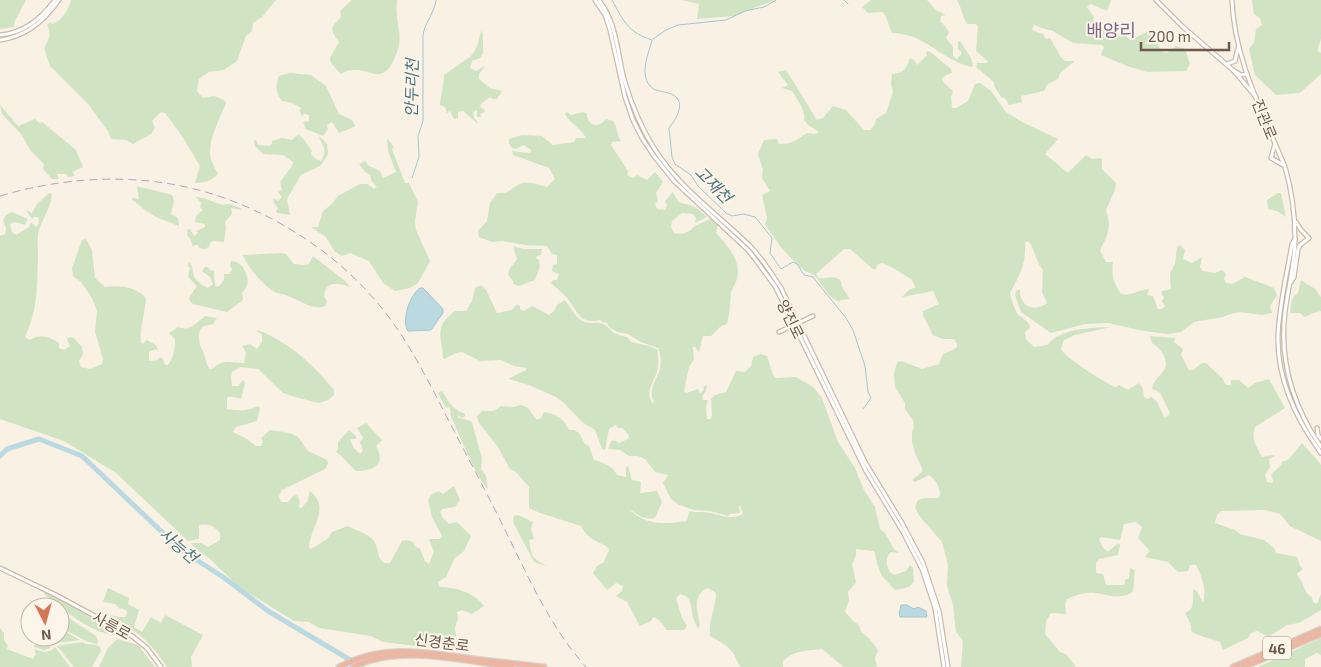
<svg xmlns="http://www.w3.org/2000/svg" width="1321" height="667" font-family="'Exo 2','Noto Sans KR',sans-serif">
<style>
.green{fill:#d0e4c4}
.water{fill:#bbd9e0;stroke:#a2c7d0}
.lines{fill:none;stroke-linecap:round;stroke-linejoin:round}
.stream{stroke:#a2c7d0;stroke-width:1}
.river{stroke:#bbd9e0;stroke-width:5}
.secondary-casing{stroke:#cbbaaa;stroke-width:5.5}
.highway-casing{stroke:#d6d1cd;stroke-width:7}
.secondary{stroke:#fff;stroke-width:3}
.highway{stroke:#ecb7a2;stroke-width:4.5}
.rail{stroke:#b4a4c0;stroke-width:1;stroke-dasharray:8 5;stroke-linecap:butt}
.labels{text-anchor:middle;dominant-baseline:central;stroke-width:4;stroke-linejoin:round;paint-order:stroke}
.shield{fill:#fcf5e9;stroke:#99887c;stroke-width:1}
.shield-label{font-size:14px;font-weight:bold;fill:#6e594d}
.street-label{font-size:15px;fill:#6e594d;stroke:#fcf5e9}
.water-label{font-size:16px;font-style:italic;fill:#49747f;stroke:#fcf5e9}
.quarter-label{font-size:18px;fill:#7e658a;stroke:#fcf5e9}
</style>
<rect width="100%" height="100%" fill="#f9f1e3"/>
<g class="green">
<path d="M0,0h26l-11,21 -1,6 -14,2z"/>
<path d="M71,0h205l-14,17 -9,6 -1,8 -6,5 -9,25 -13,9 -15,2 -10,7 -2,12 6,7 11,-2 10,4 2,3c-6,15 -16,33 -16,49 0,7 4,15 8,22 -7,7 -13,9 -23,9l5,-17 -18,-30 -17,-23 -4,-1 -9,9 3,7 -4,6 -18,10 -7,-4 -15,-1 -3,-8 -20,-27 -38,-38 -6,-18c5,-8 8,-14 3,-23l3,-3 2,2c9,-2 17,-15 19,-24z"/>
<path d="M352,0h45c-3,29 11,35 -6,65 -4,6 -8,10 -16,9 -12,-3 -23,-7 -34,0l-10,-11 -1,-5 9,-16c-10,-14 -8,-14 2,-25l-1,-6z"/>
<path d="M682,0h93l-41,16 -37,3 2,-15z"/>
<path d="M871,0h56l9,10 10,5 -5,1 -1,6 4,3 5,7 -3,6 7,9v9l4,3 5,-6 -4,-4v-7l2,-1 11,17 2,8 -2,1c-6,-2 -13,-4 -18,-7 -22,-12 -34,-26 -61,-27l-6,-16 -3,-5 -15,1 -6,-6z"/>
<path d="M957,0h154l-4,11 -16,-7 -4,3 7,10 -1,3 3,2 3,-1 3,7 14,3 3,5 6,-1 5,5 17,-8 5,4 6,1v8l5,7 4,1 9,-7 9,3 5,15 -4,7 -39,1 -20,-6 -26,-11 3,-8 -2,-2 -29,-2 -22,-13h-3l-14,-5 -2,4 2,2 9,3 3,5 4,-1 11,19 4,4h10l-15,12 -2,6 -10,5 -4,7 -23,5 1,6 -13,3 -4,-7h-3l-8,-12v-4l-18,-15 1,-4h9l2,-2 -12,-10 2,-24 -2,-3h-9c-5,-9 -5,-15 -10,-24z"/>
<path d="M1252,0h69v39l-4,12 4,2v21l-21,19 -24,2 -21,-20 -6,-26 5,-7 2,-13 6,-4 -2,-7 -6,-4z"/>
<path d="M481,31l2,2v20l-3,5 -8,3 -2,7 6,3 9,-5 -6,8v5l11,9 12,3 -5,8h-4l-3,-2 -9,7 -1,3 4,2 1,3 -5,2 1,3h-3l-1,-1v-6l-4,2 1,6 4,4 -1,1 -14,-12 -5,1v6l-4,1 -4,-8 -3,2 -2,-6 -5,-2c1,-11 4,-20 4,-30l27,-19 6,-9z"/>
<path d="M929,51l22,18 1,4 -6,2 -4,4 2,4 9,8 -2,6 1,11h4l12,-7 7,-17 5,-1 11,8 15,21 16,10 36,17 -13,15 23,19 18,-18 6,4 8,-1 2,1v10l14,14 -1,7 -9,20c6,17 2,25 -6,40l6,12h7c-2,13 1,21 8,32 10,2 17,-4 28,-5l-2,6 6,1 5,13h4l3,-3 -3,-5 2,-3 -3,-5 1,-2 9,-2 -1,-16 5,-9 2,-17 3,-2 5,5 -2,9 9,4 10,-6 -2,10 3,4 12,2 7,-3 4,4 -2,5 2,4 6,1 13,-7 29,11 3,7 -7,11 2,7 -10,2 -22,-3 -10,2 -7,3 -29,5 -13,10 -13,2 -24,-3 -36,-8 -23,1 -34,9 -30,-21 -6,-17 2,-5h3c-1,16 15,23 27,13l-5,-11 1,-22c-8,-9 -7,-20 -15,-29l-3,2c1,22 -5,31 -15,50 1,6 4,14 7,20 4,6 12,6 13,15l-5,4 1,7 8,8 13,-2c15,-17 41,-17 64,-18l-36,8 -11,5 -3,9c2,7 45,35 55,38l3,-2 9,5 11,-7 4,6 1,8 3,2 5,-2 5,5 7,15 4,-1 2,-4c-6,-8 -7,-21 -18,-23 2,-15 21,-16 11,-35 -3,-5 -6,-8 -11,-11l-2,-7 25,2 -1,4 9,7 -2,6 8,15h4l9,-7h4l17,16 3,6h5v-5h8l9,8 7,-5 14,-4 16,29 -30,19c-4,12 1,19 7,30l10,-2 3,1 -6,3 1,8 -5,8 2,7 5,1 1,-3 -2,-5c4,-5 10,-8 11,-13l7,-3 13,-16 17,19 2,3v76l-31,-15 -10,-12 -15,-4 -44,1 -4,4 -2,8 20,7 5,4 24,6 10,8 2,5 21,4 3,9 3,3 -6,5 1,3c7,6 5,16 14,20l1,5 4,2 4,-10v16l-22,13 -12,2 -17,11 -5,-1 -8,-4 -6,2 -3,5 -25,12 -3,-8c-10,-4 -20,-5 -29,-11v-6l-6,-12c11,-4 7,-14 8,-24l4,2 6,12c4,-13 -1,-26 -7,-38h-6l-2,6 -10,1 -10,-10 -23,-5 5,-6 -12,-13 4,-11 -6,-5 -12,2 -4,16 -19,-3 -2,2 4,9 5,4 10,-9 2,2 -2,10 -19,4 -3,4v10l7,1 3,11h16l3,-1v-4l4,-2 1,-10 5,2 -2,21c-10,10 -27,3 -39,2 -9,-1 -18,2 -27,6l-2,5 1,10 -15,-1 -5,8 -1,13 15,18 6,2 10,13h-115l2,-26 -7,-9 -3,-27 -6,-19 1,-21 -6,-23 -24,-28 -3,-7 3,-7 7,-2h13l2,-3c0,-8 -4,-15 -11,-20l-14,7 -3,-2 10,-8v-4l-7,-15 -3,-11v-9l2,-7 -1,-6 -8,-11v-6l-10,-16 -1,-13 3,-12 4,-1 21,8 17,-5c6,-17 7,-8 18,-17v-3l-3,-5h-11l-10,-4 -10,-20v-4l16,-7 -6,-13 -31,6 7,-7 7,-3c-1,0 -4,-7 -4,-7 -2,-2 -27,-17 -30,-17l-5,2 -1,4h-3l-23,-20h-6l-28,25 3,4c6,1 16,-3 21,2 2,3 1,5 3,8 2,5 5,6 6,11l-8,1 -2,2c-12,-5 -15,-16 -23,-25 -4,-5 -10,-4 -14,-8 -16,-15 -26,-27 -37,-45l2,-6 -5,-23 8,-4 -8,-13 1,-8 -5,-16 6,-14 13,-1 2,5c10,1 20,-5 28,-11l8,1 4,-2 -11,-7 -4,-5c2,-9 -7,-21 -12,-29l-10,-3 6,-3 -10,-13 8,-2 31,50 6,-2 10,-12 13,4 18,20h6l5,-6 1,-5 10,-6 7,-21 -2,-8 1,-10c12,-1 14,-5 18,-16l4,2 3,5 10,-10 -1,-3z"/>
<path d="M290,73l21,2 15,11 13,28 13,6 3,5 -1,2 -15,6 -7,-11 -5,3 1,4 -5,7 -17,-7 -3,-7 6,-1v-6l-5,-1 -2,2 -3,-6h2v-2l-9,-5 -10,-2c-6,-7 -7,-16 -3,-25z"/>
<path d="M0,105l18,21 17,-7 4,4 3,-1 34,28 7,17 -11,5 3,4 -7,1 -2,-3h-9l2,5h-7l-9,-10 1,-5 -13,-13 -10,-17 -19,-20z"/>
<path d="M567,112l4,3 12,-3 4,2c-1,7 6,14 13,10 2,-1 4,-3 6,-5l7,2c5,6 3,14 8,20l-9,1 -1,3 17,26 -1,4 6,3 4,-3 10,5 8,-8 8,10 -7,11 2,8 -3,3 2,5 8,1 2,-5 -2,-4 8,-9c8,16 7,8 21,15 5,2 9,7 13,10l-12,6 1,-5 -3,-4 -11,-1 -10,8 -1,6 3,6 8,1 7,-3 6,-5 15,-7 8,6 -2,8c12,13 27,29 20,49 -2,4 -4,6 -5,11 -1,10 -1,20 -4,31l-6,2 -10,10h-8l-4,16 -4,-5h-2l1,12 -5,8 -5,24 2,2 12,-4 2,5 4,-5 -1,-2 4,-2 -1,6 -4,5 1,4h5l-2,8 1,11h4l1,-4 -1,-16 4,-4 11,-3 10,-21 9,1 6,-6 2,-9 8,-3 6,2 6,19 3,3 20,-1 17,10 9,11 16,44 17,26 9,22 11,17 5,22 5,4 9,16 5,4 -8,-1c-7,6 -5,19 3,23l12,-4 4,-6 3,3 1,14c-5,6 -12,7 -19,8l-13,-14 -5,-12 -2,-11 -2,-2 -17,-2v6l-4,9 4,18 -8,10 1,8 -4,12 8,9 6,4 2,7c7,4 13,12 17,18l-3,8 2,9h-33l-22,-18c-14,1 -29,2 -39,12v6h-42c-4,-4 -5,-10 -8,-14 -6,-9 -15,-12 -23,-17 -2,-16 6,-28 6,-43l-8,-5c-16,6 -11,24 -8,37l-2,4c-2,-4 -4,-8 -5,-12 -3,-11 0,-20 -13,-23l-4,4 6,20 5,8 -3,4h-17l-8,-10 -5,-3 -3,4 -11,5 -13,-24 -11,-6 6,-5 1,-5 -7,-3 -9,7 -14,-17 4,-7 7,-4 5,-12c-3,-6 -7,-5 -13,-9 -7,-3 -11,-8 -15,-15l-41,-13 -11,-5v-21l-13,-15 -6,-3 -12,-22 -19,-24 -2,-7 5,-5h12l7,-5 13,1 6,-2 7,2 10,13 4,-2 3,-6c13,2 20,7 25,18h5l5,3 6,11 4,2 5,14c10,3 18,5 23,15l9,2v-10l2,-1 4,14 9,2 -1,11 17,-2 5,11 -7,16c-11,2 -16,-2 -24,-8h-1c16,16 36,14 57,11l2,-10c8,2 14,0 22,2 13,3 19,7 32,1l-3,-9 -1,1 1,7 -10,1 -2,2 -18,-5 -16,-1 -15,-5 -8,-6 -8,-16 5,-8 -13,-3 -10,-13 -7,-3h-9l-9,-6 -12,-1 4,-9 4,1 3,2 9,-4 1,-4 -7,-7h-4l-2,-3 -7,4 -4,21 -3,-1 -7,-19 -13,-8 -18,-19 -8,-6 -27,-12 -21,-6 18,-9v-2l-12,-2 -13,-6 -21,1 -18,-9 -6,1 -12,6 -1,-1c-1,-21 -10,-31 12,-47h11l6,-10 3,-13 6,-3 5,5 11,23 15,-3 5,-6 3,2v3l4,2 8,-5 17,9 5,-4 3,-6 8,-5c7,10 13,23 26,23 5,0 7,-1 12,1 11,6 7,10 24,13l4,5 18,4 9,4c-1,6 1,11 0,17 -2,14 -14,23 -6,36l2,-1c-6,-11 1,-20 5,-30 3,-8 2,-17 -1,-24l-17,-6 -13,-8 -11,-2 -8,-5 -2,-4 -4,-1 -3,-2c-22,5 -22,-10 -34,-23 -4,-5 -10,-9 -15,-14l2,-3h4l2,-6 -7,-3 1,-6 4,-1v-9l-5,-1 -5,-8 -22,-1 -22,-4 -11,1 -13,-5 -1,-6 9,-10 3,-18 7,-10c16,1 15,-8 26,-10 8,-2 16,2 24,4l8,-8 -6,-11 -36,-13 -1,-4 16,2 3,-1v-2l-7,-5 -8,4 -4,-1 -3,-4v-5l13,-4 20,1 11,9 21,-3 2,-4h10c-5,-10 -16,-14 -21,-24z"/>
<path d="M299,135c5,3 10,12 13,16l-1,3 5,5 5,2c6,-9 3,-15 -2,-23l1,-1 7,7 1,10 -4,7 -4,5 -19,9 -14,24 3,16 -13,-2 -1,-2 2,-3 -4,-5 -1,-5 5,3 4,-4 -4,-5 4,-2 -2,-8 12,-16 1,-4 -10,-7 -20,-1 -8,-8 -1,-5 2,-1 2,5 11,1 3,-2v-3l10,-3 10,2 4,-4z"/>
<path d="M387,138l7,9 -2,2 13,34h4l9,19 -3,19 1,9 14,31 -12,22 -8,5 -15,3 -12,-8 -14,-22 -19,-8 -8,3 -7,-4 -9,-15 -15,-10h7l5,-16 9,-7 6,-8 22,-12h7l7,5 3,-2 -6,-7 -1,-5 -5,-3 -6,-8 6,-3 4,5 11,5 3,7 13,-6 -8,-21z"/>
<path d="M137,186l35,9 2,6 -3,13 7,4 1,8c-12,-5 -24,-8 -34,-16 -5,-3 -7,-7 -13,-10v-2l7,1z"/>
<path d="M49,193l3,1c0,11 -10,26 -13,36 -2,8 -1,19 -1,27 -1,31 0,52 -13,80l5,3c10,-7 20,-3 29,3v5l5,2 6,-4 -3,-7 3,-2 4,1 8,9 1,7 -4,7 2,6 9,2 12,-5 1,-5 -8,-27 2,-21 -5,-13 -11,-16 -8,-6 -1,-8 10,-28 4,-1 6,11 3,28 10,9c15,-2 31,0 41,11 -1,13 -7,35 -5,45l2,1 4,-4 9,5 3,7 -3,-3 -7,3v9l8,-1 3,-3 3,2 2,6h3c6,-8 7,-16 7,-26l-6,-6 9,-6c12,5 18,-4 27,-11l12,2 -4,6c-2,1 -5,1 -8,2 -8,2 -6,14 -5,20 6,7 4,17 10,23l4,-1c8,-9 19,-5 30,-5l2,-11 -4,-6 8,-2 7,5 5,-7v-7l-5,-4 1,-1c32,13 55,34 76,60v5l-6,5 -9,3 -24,-6 -12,-4 -25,-24 -18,-2 -8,5 -1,6 1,8h6l5,-6 2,3 -4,16 -7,-2h-7v12c10,2 21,2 31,-3l2,2 -3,13 -21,6 -3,5 14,7 9,7h5l2,-4 -2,-4 9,-8 20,3 8,4 10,14 19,9 1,4 -3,5 -43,21 -3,6 2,6h7l5,-6 4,-1 3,7 -1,5 2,1 6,-6 3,-11c21,17 1,34 -1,56l2,2 16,-10 5,-7 16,-6c9,5 24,8 28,19 3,8 1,12 8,18h6l12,-22 5,-1 6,2 2,4 5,3 5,12 4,3 5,-12 -5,-13h11l2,-3 -10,-19 -4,-17 4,-6 7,-3 4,3 11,-8 6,14 -5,7 -13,2 -2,3 3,6 6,6 8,-2 14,14 -7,15 -9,7 -9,19 -8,5 2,5c15,0 35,6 44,19l-12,8 -10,-4 -5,2 1,6 -3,10 3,23 -75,-9 -12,-6 -52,-8 -10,-6 -15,-1 -55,-34 -30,-29 -13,-9 -5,-6h10l7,4 12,-7v-7c-6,-7 -11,-10 -21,-8v14l-11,2 -72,-68 -52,-32 -64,-22v-183l5,-2 1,-6 -3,-8 3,-5 6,-3 16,7 -3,6 -10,-3 -5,2 2,8 4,3 13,-8 2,-5 5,5c3,-3 4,-7 2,-10h-4l-2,2 -6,-9 6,3 5,-9z"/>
<path d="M1278,193h3l5,24 -9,-6 -9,-2 -1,-9z"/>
<path d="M196,197c12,1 16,5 27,8 6,-3 12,1 19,4l-1,1 -10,-2 1,6 -7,8 1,5 -2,15 -11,-1 -3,2v3l-5,3 -6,-1 -1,-3h-3l-2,2 -2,-7 -4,-5 1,-6h2l4,7 4,-3 -2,-2 9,-4v-3l-10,-2 1,-6 7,-6 -3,-3 1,-4z"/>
<path d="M513,246l10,3h19l-1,6 -4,1 -1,2 3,2 1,6 -5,14 -16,6 -6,-2v-3l-5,-6 1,-5 8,-11z"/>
<path d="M281,253l5,1 8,10 9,1 6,-1 4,-8 32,25 5,6c-11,-4 -24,-7 -26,9l3,5 -2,5c-14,5 -24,-6 -37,-10 -4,-2 -10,-2 -15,-5 -9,-5 -27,-26 -30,-36z"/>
<path d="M231,261c11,-1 19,15 16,25 -1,2 -4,5 -5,7l1,7 -16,12 -34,-8 -4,-4 1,-4 7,-10 -9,-9 2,-9 -2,-2 1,-4c4,4 3,6 4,11 1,7 9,12 15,15l5,-4 -3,-7 -8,-6 3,-4h3l2,3 4,1 1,15c5,2 6,-3 9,-6v-6h5l3,-4 -2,-5z"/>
<path d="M1301,280l14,9 6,8v14l-8,2 -8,4 -5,-4h-10c1,-7 0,-16 8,-20z"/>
<path d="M442,391c6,10 10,18 23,23v2l-2,2 -6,-3 2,3 12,3 1,2 10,35 -1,11 5,7 2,13c-11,-9 -31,-60 -38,-75l1,-2 -2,-5 -3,1 -8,-15z"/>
<path d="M366,423l16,17 -6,6c11,19 -3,25 -20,25 -7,-6 -12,-14 -20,-19l2,-3v-7l11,-12 7,6v3h-6l3,8 6,6h2l2,-3 -3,-8 3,-4 -6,-10z"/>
<path d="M518,515l15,7 -2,7 3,10 -5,1c3,18 2,17 18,26l-13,-4 -20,-38 -1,-4 1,-4z"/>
<path d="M108,588l21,10 -1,6 11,6 -5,17 8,5 9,-15 10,6 4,-8 38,20 -12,22 1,10h-25c-20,-31 -33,-37 -64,-54l15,4h7l2,-4 -1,-3 -7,-2 -4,-4 -12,-2z"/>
<path d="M45,592l72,38 8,5c-27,4 -61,-24 -81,-41z"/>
<path d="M60,612l36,24 2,5 -1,3c-13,-2 -18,-8 -30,-13l-3,-9 -4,-1z"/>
<path d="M60,623l3,1 3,8 14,8 -24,3v-6h4z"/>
<path d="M0,628l4,5v7l4,6 -1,3 26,10 3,-5 -2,-5c8,3 15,5 21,-2l15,20h-70z"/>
<path d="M37,637h16l-3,11 -6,2 -10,-3z"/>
<path d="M1321,638v17l-4,-2 -12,6v8h-47z"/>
<path d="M117,639l21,6 17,22h-56l9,-19z"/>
<path d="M82,642c5,4 12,1 18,5l1,4 -9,16h-18l-17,-21z"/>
</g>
<g class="water">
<path d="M420,288h3l20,21v4l-12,17 -23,1c-7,-11 2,-36 12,-43z"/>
<path d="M901,605h6l7,4 4,-2 8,4 1,6h-27l-1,-3z"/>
</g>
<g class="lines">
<g class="stream">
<path d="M612,0c12,22 16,32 40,40 -3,13 -13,33 -2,46 4,5 12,5 18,7 20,5 10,24 1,35l3,29 3,7 16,11 7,11 28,27 6,3 12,-2 11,3 17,21 -2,15 11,16 12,-7 4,2 7,11 9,2 33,41 7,12 12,36 3,26 3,6 -8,11"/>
<path d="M844,0l4,4"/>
<path d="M653,39l13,-9 12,-5 48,-5 19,-9 19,-4 12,-7"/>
<path d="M412,178l7,-21 -1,-21 5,-15v-86c2,-13 12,-23 13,-35"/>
</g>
<path class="river" d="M0,456l7,-7 32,-10 43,17 99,94 42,27 45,34 94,56"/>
<defs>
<g id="secondary">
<path d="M595,0l10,15 5,15 15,67 8,23 9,18 12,18 20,25 75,70 26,35 91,185 37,61 19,37 13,39 9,59"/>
<path d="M599,0c18,24 18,51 25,79 7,24 16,47 30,69 25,40 65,67 98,100 11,12 20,26 29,40l84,174 37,61 21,40 16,48 9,56"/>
<path d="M1156,0l27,27 51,44 7,4 6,-1"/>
<path d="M1232,0c2,59 31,113 53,167 7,24 10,47 10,72"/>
<path d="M0,35c24,-2 42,-17 55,-35"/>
<path d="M0,40c25,-3 45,-20 59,-40"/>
<path d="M1227,64l8,-3 3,-13"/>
<path d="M1234,71l22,26"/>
<path d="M1275,144l-4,14 12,7"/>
<path d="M1291,282l3,-5 4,-28 2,-4 9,-7 -8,-8 -5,-8"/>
<path d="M779,332l34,-16"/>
<path d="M1317,428l1,7 3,4"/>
<path d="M1321,447c-28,-41 -42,-85 -36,-135 3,-24 10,-49 10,-73l-3,5c-5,30 -13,61 -14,92 -1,44 18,83 43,117"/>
<path d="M0,568l56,27 76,41 15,12 14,19"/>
</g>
<g id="highway">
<path d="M339,667c44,-24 89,-15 136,-8 23,3 46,5 69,8"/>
<path d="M353,667c47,-23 109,-6 159,0"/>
<path d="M1233,667l88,-38"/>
<path d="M1244,667l77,-33"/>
</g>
</defs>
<use href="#secondary" class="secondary-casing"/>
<use href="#highway" class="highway-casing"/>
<use href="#secondary" class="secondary"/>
<use href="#highway" class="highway"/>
<path class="rail" d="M0,196c74,-22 154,-24 227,3 58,21 114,59 153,107 30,36 50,79 71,119 18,35 37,70 54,105 24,48 45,97 81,137"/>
</g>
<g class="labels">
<rect class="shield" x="1263" y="636.5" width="28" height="23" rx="4"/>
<g class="shield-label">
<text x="1277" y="648">46</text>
</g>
<g class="street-label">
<text transform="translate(1265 119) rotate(68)">진관로</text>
<text transform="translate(791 319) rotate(64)">양진로</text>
<text transform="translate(112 625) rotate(29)">사릉로</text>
<text transform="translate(442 642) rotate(7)">신경춘로</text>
</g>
<g class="water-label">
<text transform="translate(411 88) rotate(-89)">안두리천</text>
<text transform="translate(714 184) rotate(45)">고재천</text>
<text transform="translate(179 545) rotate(40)">사능천</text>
</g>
<g class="quarter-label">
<text x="1111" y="30">배양리</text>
</g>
</g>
<g transform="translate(45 622) rotate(174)"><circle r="24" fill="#fcf5e9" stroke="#c3b7ab"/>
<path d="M0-4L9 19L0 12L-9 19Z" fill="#d47757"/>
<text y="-8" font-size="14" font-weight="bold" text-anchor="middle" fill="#6e594d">N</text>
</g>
<path d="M1141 42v8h88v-8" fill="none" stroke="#6e594d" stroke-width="2.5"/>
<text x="1148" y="42" font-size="15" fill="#6e594d" stroke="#fcf5e9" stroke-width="4" paint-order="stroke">200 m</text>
</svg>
